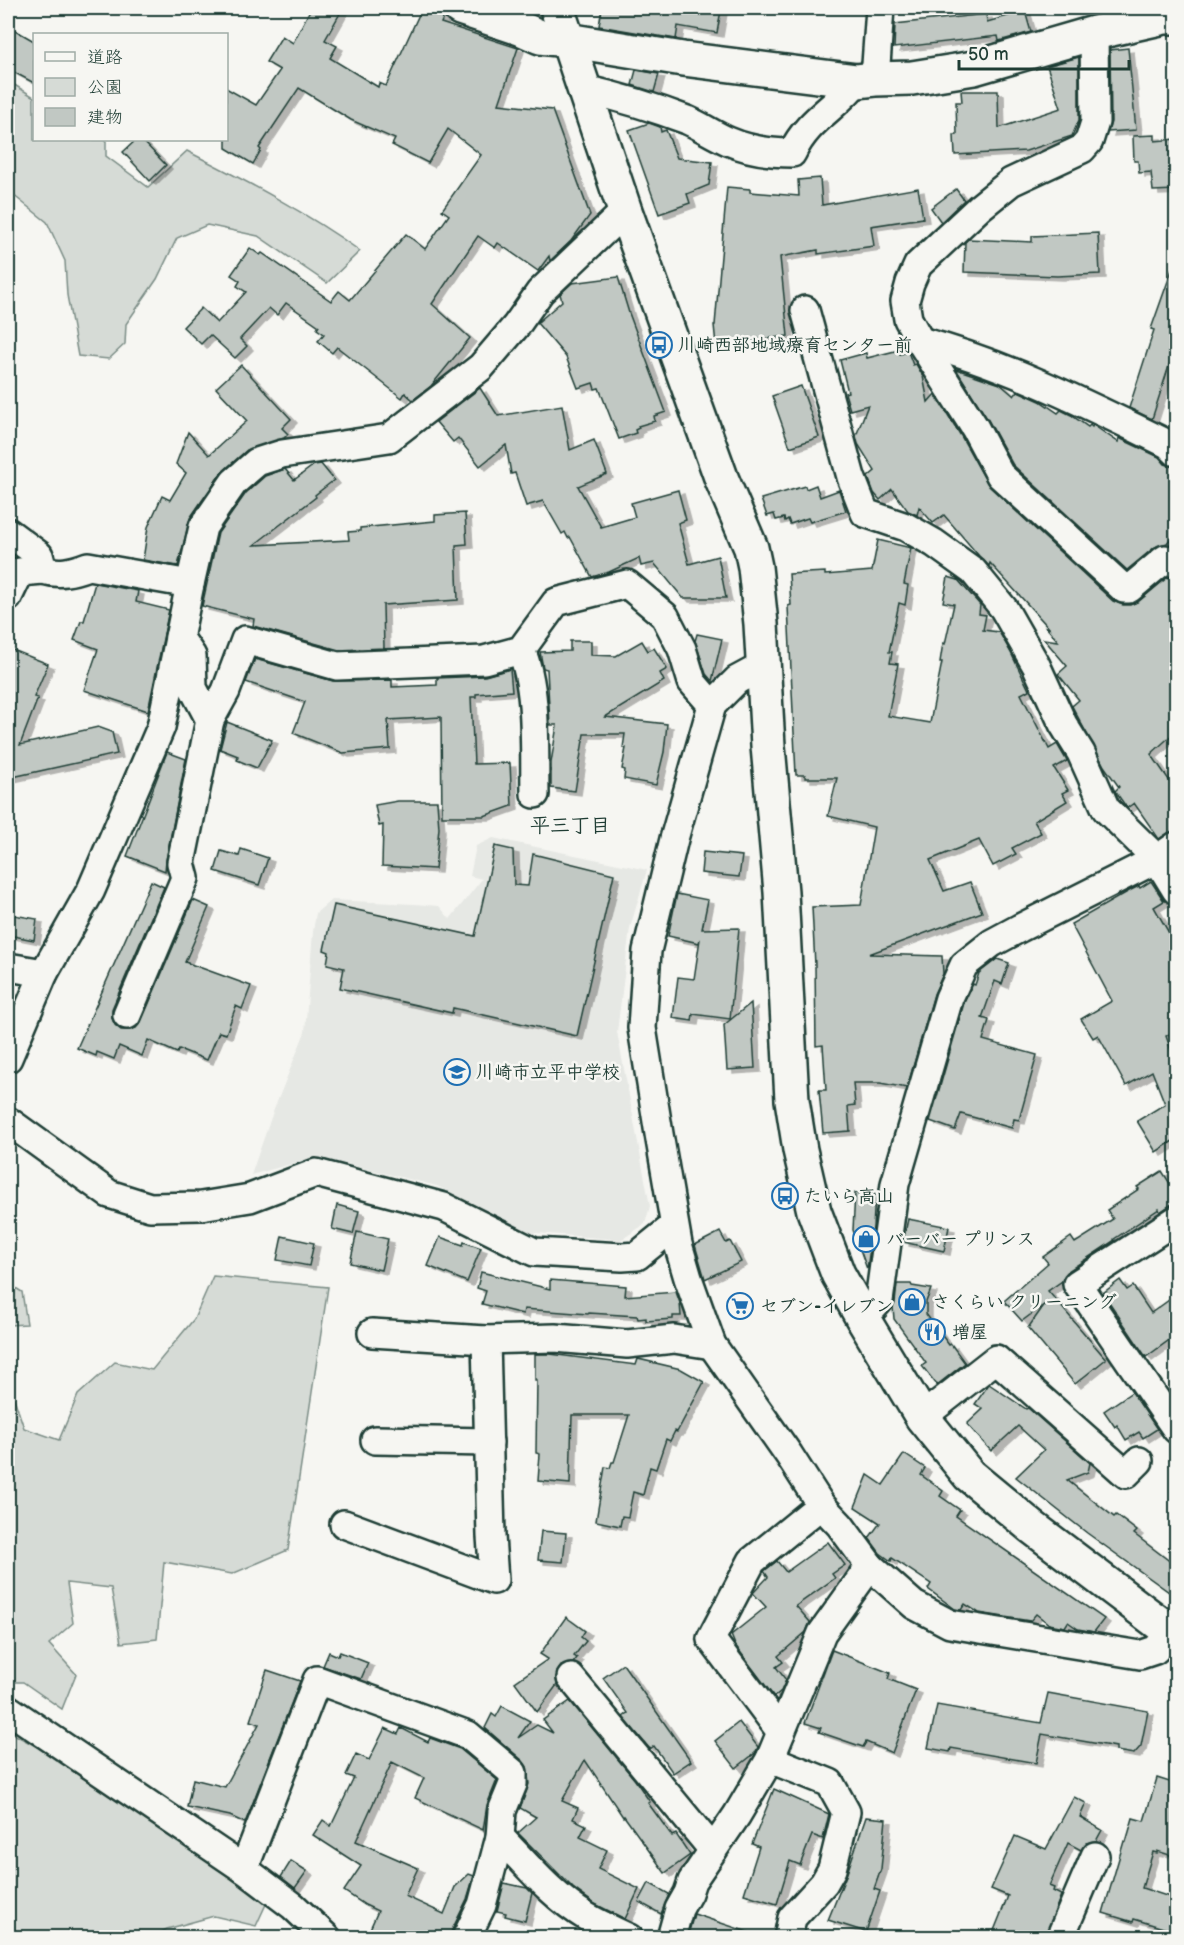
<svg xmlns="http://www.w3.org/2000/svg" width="1184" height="1945" font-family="'Balsamiq Sans','Klee One',sans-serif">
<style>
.built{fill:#e6e8e4}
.green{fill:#d6dbd6;stroke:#7a8c85;stroke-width:1.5}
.building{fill:#c1c8c3;stroke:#1f3d34;stroke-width:1.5;filter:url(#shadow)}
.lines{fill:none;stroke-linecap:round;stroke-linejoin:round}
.minor-casing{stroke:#1f3d34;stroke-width:32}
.tertiary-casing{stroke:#1f3d34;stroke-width:38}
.minor{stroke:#f6f6f2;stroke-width:27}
.tertiary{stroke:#f6f6f2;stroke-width:33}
.labels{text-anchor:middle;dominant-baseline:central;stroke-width:5;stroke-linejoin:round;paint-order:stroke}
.poi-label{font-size:18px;font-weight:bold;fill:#1f3d34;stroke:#f6f6f2;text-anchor:start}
.neighbourhood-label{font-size:20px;font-weight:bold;fill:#1f3d34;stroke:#f6f6f2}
</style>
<defs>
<filter id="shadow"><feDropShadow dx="6" dy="4" stdDeviation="0" flood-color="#0004"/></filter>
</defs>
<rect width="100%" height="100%" fill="#f6f6f2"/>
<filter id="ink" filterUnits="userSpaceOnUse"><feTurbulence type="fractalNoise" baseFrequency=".0167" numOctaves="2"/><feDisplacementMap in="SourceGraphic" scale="12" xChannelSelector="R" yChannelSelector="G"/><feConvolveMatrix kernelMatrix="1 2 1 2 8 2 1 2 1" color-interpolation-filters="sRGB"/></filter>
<g filter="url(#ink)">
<path class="built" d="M493,838l154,32 -17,58 -13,104 33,174 -5,18 -24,16 -96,-8 -88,-46 -120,-29 -66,18 22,-63 32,-80 8,-100 3,-19 15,-13 83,4 25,2 11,13 32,-40 -12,-3 6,-30z"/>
<g class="green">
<path d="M8,81l26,16v43h69l3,1v15l42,31 39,-36c59,30 119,61 173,100l-33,32 -69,-47 -51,-11 -30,13 -20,41 -31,45 -1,20 -16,15 -31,-3 -11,-61 -2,-34 -18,-39 -39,-31z"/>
<path d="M213,1276l115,11 -40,263 -56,24 -68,-12 -7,77 -36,4 -10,-55 -44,-5 6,40 -24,21 27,30 -14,35 -39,-27h-15v-287l6,3 10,30 35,12 19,-45 37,-33 37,8 42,-51z"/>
<path d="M8,1283l14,9 5,32 -19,1z"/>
<path d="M8,1731l81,44 183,116 -16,35 -42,-10 -47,13 -15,8h-144z"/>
</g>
<g class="building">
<path d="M311,8h32l-18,32 12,6 -7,12 48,29 1,-4 7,3 36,-78h20l2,8 -3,7 77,25 -19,56 53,6 38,105 -19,26 -21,20 -1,-5 -11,15 -40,-28 -3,5 -17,-12 -46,68 38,34 -39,48 -18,14 -8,-7 -3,5 -65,-51 -5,6 -14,-12 6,-7 -7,-5 2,-3 -33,-23 -9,12 -8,-7 -29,31 7,7 -12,12 -25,-23 -9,9 -18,-17 18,-19 16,15 29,-31 -9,-6 3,-5 -9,-6 19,-27 10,7 2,-2 69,48 8,-10 11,9 56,-66 19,15 24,-34 -7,-5 39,-55 -33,-26 -20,34 -36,-18 3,-6 -44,-19 -52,-32 -40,60 2,2 -8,14 -27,-16v-60l30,17 24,-35 -14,-8 16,-26 11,7z"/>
<path d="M602,8h107l12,2 -4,23 -39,-7 -2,13 -77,-13z"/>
<path d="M1025,11l6,21 -32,9 -1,-5 -104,12 1,-24 91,-10 1,8z"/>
<path d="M8,26l26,15v42l-26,-14z"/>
<path d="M1128,48l8,82 -28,2 3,-10 -1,-72z"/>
<path d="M1079,57v63l-7,16 -46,15 -71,4 -1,-20h3l-1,-33h6l-1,-11h37l1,37 62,-20 -14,-42z"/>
<path d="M636,70l23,4 -5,18 -22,-7z"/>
<path d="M649,123l11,4 1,5 5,-2 11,28 35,4 -3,23 -22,9 3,9 -31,11 -30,-84z"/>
<path d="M1155,135v6l21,-2v51l-23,1 -2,-19 -12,1 -1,-12h-4l-1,-25z"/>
<path d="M136,140h6l24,25 -16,16 -27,-29z"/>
<path d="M820,178l2,27 96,-17 5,30 -52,8 3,20 -56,8v-4l-38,7 8,79 -72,9 -2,-20h1l12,-138 23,2v3l49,4 -1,-16z"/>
<path d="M956,189l8,11 -23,22 -10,-14z"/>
<path d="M1098,233l2,41 -43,2 -93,-4 1,-30 3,-3 64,3v-6z"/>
<path d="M1174,264l2,1v79l-24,75 -23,-11 25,-78 -3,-1z"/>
<path d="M618,277l11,36 37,99 -12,4 1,5 -17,5 1,2 -4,2 1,3 -17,6 -20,-51 -4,1 -2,-6 -15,5 -12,-31 -29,-34 25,-22 -2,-7 12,-11z"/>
<path d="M899,350l1,4 8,-2 5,13 3,-1 7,12 5,26 7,-8 26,42 28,50 124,115 10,4h7l9,-4 29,-24 8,2v152l-25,23 25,36v41l-8,2 -9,6 -25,-36 -7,5 -12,-17 4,-4 -15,-21 -32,-60 7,-6 -21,-26 9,-8 -23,-27 14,2 -12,-14 3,1 -59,-65 -1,3 -10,-10 -35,-41 -11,8 -14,-16 -2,8 -9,-4 -16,-22 -12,11 -6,-7 -6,-16 7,-6 -17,-27 -2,-8 12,-31 -18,5 -5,-17 3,-1 -8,-32 26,-7 1,5z"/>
<path d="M241,365l50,54 -9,9 6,6 -4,4 -37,12 -26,23 -31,45 -12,48 -35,-6 5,-33 14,-31 8,4 16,-27 -10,-9 12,-32 21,23 38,-34 -31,-33z"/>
<path d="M956,369l44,15 14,12 4,-5 22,10 18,12 3,-3 10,5 17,12 2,-2 2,2 1,-2 25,17 1,-4 40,19 6,7 10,3 1,2v63l-9,11 -12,4 -28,23 -114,-105 -25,-45z"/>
<path d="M801,386l18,51 -29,10 -18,-51z"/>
<path d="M480,388l18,28 64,-11 8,45 24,-10 13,34 -29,12 23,41 34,-10 -4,-14 47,-13 8,30 -8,3 11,41 29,-8 8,42h-43l-29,-35 -13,3 -2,-8 -30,14 -17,5 -22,-40 -2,1 -3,-6 -3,2 -19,-33 -17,5 -11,-33 -4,1 -5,-29 -26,21 -22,-28 -5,4 -17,-20z"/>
<path d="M321,464l13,16 -19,15 1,2 -62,48 95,-5 -1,-8 12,-1v-3l75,-7v-6l30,-2 2,31 -11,1 2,55 -75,5 1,43 -45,2 -86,-24 1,-7 -52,-13 16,-73 28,-40 19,-17 20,-7 9,11 20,-15z"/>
<path d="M816,485l4,12 19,-7 7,21 -36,11 -2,-4 -18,6 -2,-5 -3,2 -1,-3 -8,2 -2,-6 -7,2 -6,-17 44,-13 1,3z"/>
<path d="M878,540l33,8 -7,36 4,1 -3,20 -6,-2 -10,49h3l-2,11 8,1 -10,52 42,7 12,-61h-2l3,-19 2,1 9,-40 -11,-2 5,-25 10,3 22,25 -1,9 7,1 -3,15 16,2 12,21 18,37 -8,4 28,55 8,-5 10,17 -13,7 14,22 -6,3 5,8 -33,20 7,12 -29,15 4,6 -23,12 -14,-26 -49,20 14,31 26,-9 12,30 -113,42 73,2 1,18 -9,20 -27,94 -27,-5h-27l2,22 -7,1 2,25 -27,2 -4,-43h7l-3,-45 -7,1 -1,-81 -3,-58 49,-2 13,-78 -46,-11 9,-38h-32v-3h-9l-8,-169 3,-1 -2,-31 36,-2v3l47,-4z"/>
<path d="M95,583l43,8 -2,11 33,8 -21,101 -64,-21 14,-41 -24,-9 7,-19h3z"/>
<path d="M697,634l25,5 -10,42 -6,-7 -11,-33z"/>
<path d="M570,641h21v14l25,1 26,-15 6,10 6,-3 13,21 -7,4 4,8 -59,36 62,7 -3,28 -8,33 -32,-6 1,-9 -3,-1 4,-21h-3l2,-14h-41l-9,57 -24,-3v-25l6,-38h-7l-3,-56 -4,-1 -3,-16 30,-1z"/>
<path d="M8,648l40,16 -14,33 4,1 -18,47 78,-18 14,5 5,22 -109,24z"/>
<path d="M255,659l78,22 59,-1v7l45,-2v-7l48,-2 25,-7 2,22 -36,3v3h-5l3,67 36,-1 2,43 -28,10h-42l-1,-99 -53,3 2,29 -47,4 -50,-20 12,-31 -59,-20z"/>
<path d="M227,722l45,18 -15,28 -20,-8 1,-4 -18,-7z"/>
<path d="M167,752l19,7 -20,101 -1,11 -38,-15z"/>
<path d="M398,801h39l2,27 -4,41 -53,-3 1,-41 -4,1 -4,-21z"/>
<path d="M495,846l18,4 1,35 14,1 5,-32 81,20 -37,162 -124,-28 -1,5 -112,-25 4,-20 -17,-4 2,-12 -5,-2 10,-45 141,31z"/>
<path d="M241,849l27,9 -9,27 -44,-14 6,-20 18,5z"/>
<path d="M703,852l39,4 -3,21 -38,-4z"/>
<path d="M151,881l13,6 -52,122v9l3,7 6,5h9l6,-2 5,-6 52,-122 16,7 -24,55 66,24 -9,23 -6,-3 -10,28 -7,-2 -12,28 -28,-11 -2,4 -29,-13 -6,16 -23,-10 -5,13 -17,-7 -1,4 -19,-8z"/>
<path d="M1151,881l13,20 -10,6 22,38v85l-10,6 10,28v75l-20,13 -19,-31 28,-17 -13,-33 -26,15 -28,-51 -5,3 -12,-19 31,-18 -41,-77 60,-34 8,-4 1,2z"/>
<path d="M677,894l31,6 -6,29 37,-1 -9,91 -37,-5 -1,7 -19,-3 5,-41 16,2 6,-40 -1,4 -31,-7z"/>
<path d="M8,914l29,5 -3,21 -26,-5z"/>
<path d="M997,959l12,4 -7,21 -7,-3 -13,37 7,2 -6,20 54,15 -18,65 -5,-1 -2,9 -51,-14 -6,16 -25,-9 34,-118 9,-19 2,1 4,-12z"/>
<path d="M751,1003l4,65 -28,2 -3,-45z"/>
<path d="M1162,1171l14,22v8l-16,11 -1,-3 -45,30 1,1 -47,31 -6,10 -14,10 58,68 -31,25 -47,-56 17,-24 -23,17 -18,-20 44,-38 -5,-6 28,-20 4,6 38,-24 -6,-9 32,-21 -2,-2z"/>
<path d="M855,1193l20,1 -2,33 -6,42 -14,-39z"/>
<path d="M337,1205l22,6 -6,23 -21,-5z"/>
<path d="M908,1219l41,8 -5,24 -41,-9z"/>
<path d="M357,1232l31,7 -7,31 -31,-7z"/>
<path d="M720,1232l6,11 4,-2 11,21 -36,17 -10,-34z"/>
<path d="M282,1236l32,7 -5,23 -32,-6z"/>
<path d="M440,1237l23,8 1,-3 17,6 -14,34 -39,-16z"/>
<path d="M481,1272l69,17v-9l76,6 -1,10 51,-4 4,11 1,13h-8v3l-27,2v-3l-8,1 -1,-3 -48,-3 -1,1 -64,-5 -1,5 -41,-10 4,-13 -9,-3z"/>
<path d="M1120,1280l7,10 6,-4 18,27 25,-18v40l-30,22 -43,-64z"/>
<path d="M897,1284h14l1,2 19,3 -5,13v12l23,31 2,-1 14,19 -28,22 -15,-19 4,-3 -32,-44 -1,-12 2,-4z"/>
<path d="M535,1354h15l86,11 2,-6 43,10 23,13 -27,50 -2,-1 -5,10 -4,-2 -10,30 -6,-2 -7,28 -10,-3 -5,25 -6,-1 -2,10 -24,-5 9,-54 5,1 2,-6h2l15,-47h-57l-2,69 -32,-3 2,-27 -4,-1 1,-73h-2z"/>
<path d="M989,1384l37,25 2,-1 62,55 -2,9 -21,8 47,37 2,-2 21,16 -3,3 42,32v31l-89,-64 -71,-56 28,-27 -26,-24 -27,25 -24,-27 16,-15 -8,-5z"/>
<path d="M1132,1392l25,37 -14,9 -4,-6 -13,8 -9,-15 -2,2 -11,-16z"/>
<path d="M904,1454l21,14 -4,7 22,16 -3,5 20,14 -4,6 148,103 -10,13 -16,-3 -10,-7 -3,5 -16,-3 -13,-10 -6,7 -51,-8 -14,-9 -4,6 -6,-1 -27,-20 3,-5 -39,-26 -1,3 -11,-8 -11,-15 11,-15 -25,-16 13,-32 15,10z"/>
<path d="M541,1531l25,2 -3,29 -25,-2z"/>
<path d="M828,1542l17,23 -13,9 3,4 -39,28 14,16 -4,10 -28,24 5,6 -7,5 10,13 -5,11 -7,6 -39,-52 -4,-10 35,-28 -13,-14 15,-16 -4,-6 13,-10 9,11z"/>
<path d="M566,1617l19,14 -4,6 5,4 -12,15 3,2 -4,5 -12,3 -4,6v13l-20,27 -22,-30 33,-23 -8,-5z"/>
<path d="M832,1650l58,23 -2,6 28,11 -24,63 -26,-11 -3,5 -44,-15 2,-4 -16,-5z"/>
<path d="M329,1652l9,4 2,-4 28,11 -7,16 -38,-13z"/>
<path d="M623,1664l68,97 -18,12 -19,-27 -4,3 -27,-32 5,-4 -25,-35z"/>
<path d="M267,1670l33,11 -55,142 -15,-7 -43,-9 6,-28 32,8 34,-63 -9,-3z"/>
<path d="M1048,1693l100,18 -7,35 -7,8 -18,-3v-4l-74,-13 -6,29 -85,-15 -1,4 -22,-4 9,-43 104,18z"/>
<path d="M570,1701l65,79 15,22 -2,1 24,33 4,-2 14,21 -25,18 -41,-57 -1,1 -38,-57 -23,41 16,7 -5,11 13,6 -6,12 27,13 -9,19 41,20 -14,30 -30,-15 -22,-16 -55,-55 18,-16 -16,-9 9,-24 -2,-17 -4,-6 -38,-33 7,-14 4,3 6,-11 28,15 -12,17 19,-13 16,8 -10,-13z"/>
<path d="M739,1722l19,25 -3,6 -19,15 -21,-27z"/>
<path d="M385,1728l13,6 3,-6 27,14 2,-4 30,11 37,31 -10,25 -4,25 -68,-32 9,-20 -32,-16 -36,79 62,27 -13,28 39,18 11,-27 14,-13 5,2 -7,23 -19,39h-82l12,-27 -13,-6 -21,-14 17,-25 -48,-31 10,-15 8,6 23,-48 -8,-3 10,-21 13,6z"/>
<path d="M1157,1778l19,6v73l-19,-6v2l-4,-1 -11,36 34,11v21l-3,11 -39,-12 -1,3 -30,-9 21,-72 2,1 7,-24 11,3z"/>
<path d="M774,1789l55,25 -6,25 -11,-4 -12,30 -10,-4 -13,43 -33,-10 15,-47 -7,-3z"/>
<path d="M1074,1797l12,6 -6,14 22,13 -6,11 -10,2 -5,7 -13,-7 -19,43 5,2 -1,3 8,4 -16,43h-54l17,-42 -17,-7 24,-53 31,13z"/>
<path d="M866,1817l20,2 -5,50 -7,20 6,2 -14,41 -38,-12 19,-47z"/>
<path d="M291,1861l16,10 -12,17 -14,-11z"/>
<path d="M504,1883l23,5 5,5 -7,28 -20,-5 1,-3 -9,-2z"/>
<path d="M649,1883l20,11 -8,20 -22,-12z"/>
<path d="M694,1914l60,20v4h-67z"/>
</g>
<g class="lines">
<defs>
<g id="minor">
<path d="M1094,33l1,89 -6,19 -7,8 -71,33 -31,25 -62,58 -8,18 -5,18 3,18 12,22 55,87 25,47 124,114h5l36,-30 6,1 5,4"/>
<path d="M875,79l5,-71"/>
<path d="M584,89c35,8 69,18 103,31 14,6 27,15 41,21 21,9 42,12 64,12 16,-34 44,-45 65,-72"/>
<path d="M805,310l46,167 14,36 41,14 28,16 39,28 31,38 32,56 27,59 18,29 25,56 51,50 19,31"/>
<path d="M920,341c87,23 168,64 248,103l8,8"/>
<path d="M8,532l31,23 4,15c16,5 29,2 45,-4l102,18"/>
<path d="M8,597l12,-25 23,-2"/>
<path d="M179,637l13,19 1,32 17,32"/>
<path d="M521,650c17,39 13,100 14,144"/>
<path d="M763,666l-26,14 -25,25 -38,134 -27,112 -5,77 17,106 19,110 10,34 24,67 77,110 32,50 19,20 30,41 44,39 36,19 190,31 15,-5 17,-17"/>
<path d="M8,967l36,6"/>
<path d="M127,1015l58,-137 -4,-15 29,-143 16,-29 19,-51 92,26 147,-6 37,-10 35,-48 71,-18 38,32 17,33 10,33 20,23"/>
<path d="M8,1058l36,-85 47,-83 70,-163 29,-143 13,-57 31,-45 23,-20 25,-8 107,-16 92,-71 35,-41 24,-34 85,-81"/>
<path d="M8,1121l101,73 41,13 51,-1 49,-8 66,-25 128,34 90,45 88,5 15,-1 37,-30"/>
<path d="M1176,1220l-99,64 99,145"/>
<path d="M863,1319l16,-18 16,-117 54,-186 15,-33 28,-22 28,-15 137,-69 19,-13"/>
<path d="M372,1333l114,7 69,-2 72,6 47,-5 38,6"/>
<path d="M922,1417l74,-58 130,115 13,-13"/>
<path d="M375,1440l114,2"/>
<path d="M344,1524l150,56 -3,-44 -5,-196"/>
<path d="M571,1678l142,172"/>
<path d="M8,1709l236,160 49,37 34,32"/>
<path d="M781,1732l-70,-93 41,-78 69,-56"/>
<path d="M770,1759l60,24 16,29 -14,57 -8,14 -32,35 -4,20"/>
<path d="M500,1837c27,28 53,60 87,80 13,8 28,14 42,21"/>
<path d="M244,1869l73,-189 151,55 45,38v11l-11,27 -2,26 -18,68 -16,33"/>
<path d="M671,1938l8,-29 9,-16 4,-12 45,-66 33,-56 52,-126 48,-67"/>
<path d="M1060,1938l35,-82"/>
</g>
<g id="tertiary">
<path d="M460,8l60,20 20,9 27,3 116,19 174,22 18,-2 37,-1 62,-10 120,-35 71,-16h11"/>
<path d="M557,8l68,203 97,269 29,68 4,19 6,57 7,122 13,146 11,208 8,50 14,61 24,63 25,45 59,98 47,58 63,52 144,109"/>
</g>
</defs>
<use href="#minor" class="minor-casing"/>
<use href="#tertiary" class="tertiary-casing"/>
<use href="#minor" class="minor"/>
<use href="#tertiary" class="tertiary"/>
</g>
</g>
<defs>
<symbol id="bus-ring" viewBox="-11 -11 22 22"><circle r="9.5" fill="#f6f6f2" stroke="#1f6fb2" stroke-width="1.5"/><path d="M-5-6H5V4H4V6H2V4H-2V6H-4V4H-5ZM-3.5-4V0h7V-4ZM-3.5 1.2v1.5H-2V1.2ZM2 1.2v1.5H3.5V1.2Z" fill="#1f6fb2"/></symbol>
<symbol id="school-ring" viewBox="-11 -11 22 22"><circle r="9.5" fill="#f6f6f2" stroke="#1f6fb2" stroke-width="1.5"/><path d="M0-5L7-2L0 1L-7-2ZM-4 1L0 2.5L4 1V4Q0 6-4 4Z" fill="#1f6fb2"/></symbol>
<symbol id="shop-ring" viewBox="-11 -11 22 22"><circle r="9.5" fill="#f6f6f2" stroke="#1f6fb2" stroke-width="1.5"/><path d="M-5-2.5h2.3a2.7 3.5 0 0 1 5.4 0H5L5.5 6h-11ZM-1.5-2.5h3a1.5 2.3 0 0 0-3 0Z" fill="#1f6fb2"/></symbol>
<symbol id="supermarket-ring" viewBox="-11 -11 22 22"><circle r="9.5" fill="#f6f6f2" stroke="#1f6fb2" stroke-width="1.5"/><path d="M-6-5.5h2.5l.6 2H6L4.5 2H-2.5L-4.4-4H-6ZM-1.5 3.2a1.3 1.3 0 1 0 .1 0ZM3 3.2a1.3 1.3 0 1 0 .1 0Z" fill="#1f6fb2"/></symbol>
<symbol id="restaurant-ring" viewBox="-11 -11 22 22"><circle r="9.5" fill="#f6f6f2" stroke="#1f6fb2" stroke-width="1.5"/><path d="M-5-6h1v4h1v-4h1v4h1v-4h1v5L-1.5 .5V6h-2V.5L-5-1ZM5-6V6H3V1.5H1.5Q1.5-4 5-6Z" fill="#1f6fb2"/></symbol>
</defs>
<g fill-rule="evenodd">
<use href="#bus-ring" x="644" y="330" width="30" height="30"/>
<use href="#school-ring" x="442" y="1057" width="30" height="30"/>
<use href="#bus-ring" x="770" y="1181" width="30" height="30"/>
<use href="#shop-ring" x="851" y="1224" width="30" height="30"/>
<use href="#shop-ring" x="897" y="1287" width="30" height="30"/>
<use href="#supermarket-ring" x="725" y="1291" width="30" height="30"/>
<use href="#restaurant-ring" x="917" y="1317" width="30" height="30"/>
</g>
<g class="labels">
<g class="poi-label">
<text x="678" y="345">川崎西部地域療育センター前</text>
<text x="476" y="1072">川崎市立平中学校</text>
<text x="804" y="1196">たいら高山</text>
<text x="886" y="1239">バーバー プリンス</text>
<text x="932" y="1302">さくらい クリーニング</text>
<text x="760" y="1306">セブン-イレブン</text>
<text x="952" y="1332">増屋</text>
</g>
<g class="neighbourhood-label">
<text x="570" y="826">平三丁目</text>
</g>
</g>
<rect width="1184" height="1945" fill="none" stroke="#f6f6f2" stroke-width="30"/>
<rect x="15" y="15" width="1154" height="1915" fill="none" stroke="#1f3d34" stroke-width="2" filter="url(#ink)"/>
<rect x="33" y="33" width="195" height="108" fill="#f6f6f2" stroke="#a0aca6" stroke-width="1.5"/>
<rect x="45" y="52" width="30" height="9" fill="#f6f6f2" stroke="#a0aca6" stroke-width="1.5"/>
<text x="87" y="63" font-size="18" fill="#1f3d34">道路</text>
<rect x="45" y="78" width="30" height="18" fill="#d6dbd6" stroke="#a0aca6" stroke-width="1.5"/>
<text x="87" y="93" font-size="18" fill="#1f3d34">公園</text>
<rect x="45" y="108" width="30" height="18" fill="#c1c8c3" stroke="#a0aca6" stroke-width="1.5"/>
<text x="87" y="123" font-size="18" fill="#1f3d34">建物</text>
<path d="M959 60v9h170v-9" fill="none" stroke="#1f3d34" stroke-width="3"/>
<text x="968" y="60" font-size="18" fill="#1f3d34" stroke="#f6f6f2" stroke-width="4.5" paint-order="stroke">50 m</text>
</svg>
